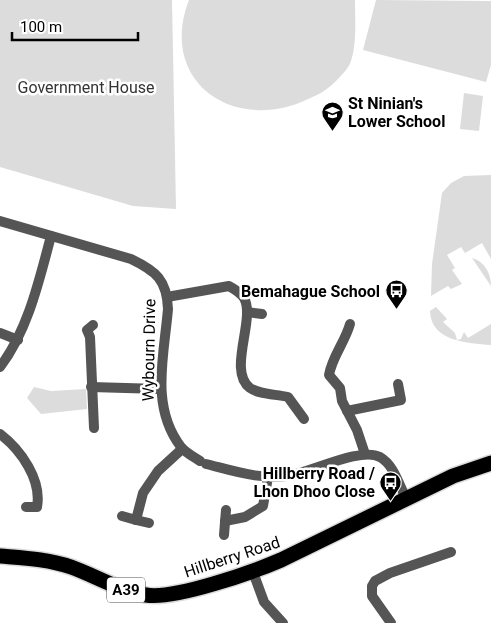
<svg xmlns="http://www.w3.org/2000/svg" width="491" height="623" font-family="Roboto,sans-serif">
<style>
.green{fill:#dcdcdc}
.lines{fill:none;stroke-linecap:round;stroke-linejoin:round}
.highway-casing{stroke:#dbdbdb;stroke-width:18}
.street{stroke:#555;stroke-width:10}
.highway{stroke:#000;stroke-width:15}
.labels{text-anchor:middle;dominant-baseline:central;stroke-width:5;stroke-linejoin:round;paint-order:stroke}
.shield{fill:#fff;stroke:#4c4c4c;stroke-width:1}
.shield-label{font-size:15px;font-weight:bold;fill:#000}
.park-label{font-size:16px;fill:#333;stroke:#fff}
.poi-label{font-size:16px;font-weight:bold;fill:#000;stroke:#fff;text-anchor:end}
.street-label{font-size:16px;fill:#000;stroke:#fff}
</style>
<rect width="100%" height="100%" fill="#fff"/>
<g class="green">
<path d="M0,0h172l4,209 -43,-3 -133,-39z"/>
<path d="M189,0h166c0,20 2,42 -4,61 -2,7 -11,16 -16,21 -11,11 -22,15 -36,21 -73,27 -140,-26 -110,-103z"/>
<path d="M376,0l115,1v64l-5,17 -123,-32z"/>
<path d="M464,93l19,3 -4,35 -19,-2z"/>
<path d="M491,175v84l-9,-16 -17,10 -4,-6 -14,8 8,13 -3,2 10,14 -11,5 -3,-3 -17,10 1,-32 10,-71 9,-10 13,-7z"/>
<path d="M472,258c12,3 19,15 19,28z"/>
<path d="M436,307l11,12 -4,3 12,11 2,7 4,-1 3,-7 4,6 23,-14v21c-23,-2 -60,-3 -61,-34z"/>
<path d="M34,387l17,4 35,-2 1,20 -46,5 -14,-16z"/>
</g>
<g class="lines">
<defs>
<path id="highway" d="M0,556c24,2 48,3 71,11 25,9 49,24 75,28 28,5 107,-23 135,-35l172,-84 38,-13"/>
</defs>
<use href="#highway" class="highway-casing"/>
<g class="street">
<path d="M0,221l131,38c25,12 36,21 37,50 -4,47 -18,98 13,138 5,6 13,10 19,14"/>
<path d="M167,297l62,-11c5,3 11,6 15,12 12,21 -17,73 6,90 10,7 26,6 38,9l16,22"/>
<path d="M247,312l15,2"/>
<path d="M350,324c-5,18 -18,33 -21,51l11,13 2,13 15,29 8,24"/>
<path d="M93,325l-6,5 3,7 4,91"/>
<path d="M0,333l18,7"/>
<path d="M0,367c28,-37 39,-86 51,-131"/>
<path d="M91,387l69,2"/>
<path d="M347,411l54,-11 -3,-16"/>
<path d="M0,434c21,16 42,46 37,73h-11"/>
<path d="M206,464c28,7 57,17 86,11 22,-4 69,-28 88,-18 14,8 19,28 26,41"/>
<path d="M122,516l14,4 7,-27 15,-22 24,-22"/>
<path d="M136,520l13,3"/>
<path d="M225,521l20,-4 18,-11 5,-29"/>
<path d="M224,535l2,-25"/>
<path d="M253,572l11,30 19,21"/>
<path d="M391,623l-19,-27v-10l3,-5 15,-8 61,-21"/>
</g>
<use href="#highway" class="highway"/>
</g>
<defs>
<symbol id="school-pin" viewBox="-11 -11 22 30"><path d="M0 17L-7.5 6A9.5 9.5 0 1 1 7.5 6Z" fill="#000" stroke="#fff"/><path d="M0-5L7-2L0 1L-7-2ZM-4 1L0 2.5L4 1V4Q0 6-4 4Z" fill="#fff"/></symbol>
<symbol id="bus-pin" viewBox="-11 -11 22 30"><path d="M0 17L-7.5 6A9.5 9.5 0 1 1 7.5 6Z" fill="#000" stroke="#fff"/><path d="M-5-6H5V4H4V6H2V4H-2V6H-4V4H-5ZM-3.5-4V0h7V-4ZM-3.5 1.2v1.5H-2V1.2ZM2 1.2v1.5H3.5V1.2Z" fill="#fff"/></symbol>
</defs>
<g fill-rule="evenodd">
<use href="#school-pin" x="320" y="100" width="25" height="34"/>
<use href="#bus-pin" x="384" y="278" width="25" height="34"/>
<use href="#bus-pin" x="378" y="470" width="25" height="34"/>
</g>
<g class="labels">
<rect class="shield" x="107" y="577.5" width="38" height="25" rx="4"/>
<g class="shield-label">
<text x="126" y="590">A39</text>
</g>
<g class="park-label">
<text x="86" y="87">Government House</text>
</g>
<g class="poi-label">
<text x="348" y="103" text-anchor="start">St Ninian's<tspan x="348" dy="18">Lower School</tspan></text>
<text x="380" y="291">Bemahague School</text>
<text x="375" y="473">Hillberry Road /<tspan x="375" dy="18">Lhon Dhoo Close</tspan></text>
</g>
<g class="street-label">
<text transform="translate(149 350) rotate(-89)">Wybourn Drive</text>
<text transform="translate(232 557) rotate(-18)">Hillberry Road</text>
</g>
</g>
<path d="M12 32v8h126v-8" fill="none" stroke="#000000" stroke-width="2.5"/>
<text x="20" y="32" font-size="15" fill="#000000" stroke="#ffffff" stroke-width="4" paint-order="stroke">100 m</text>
</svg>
